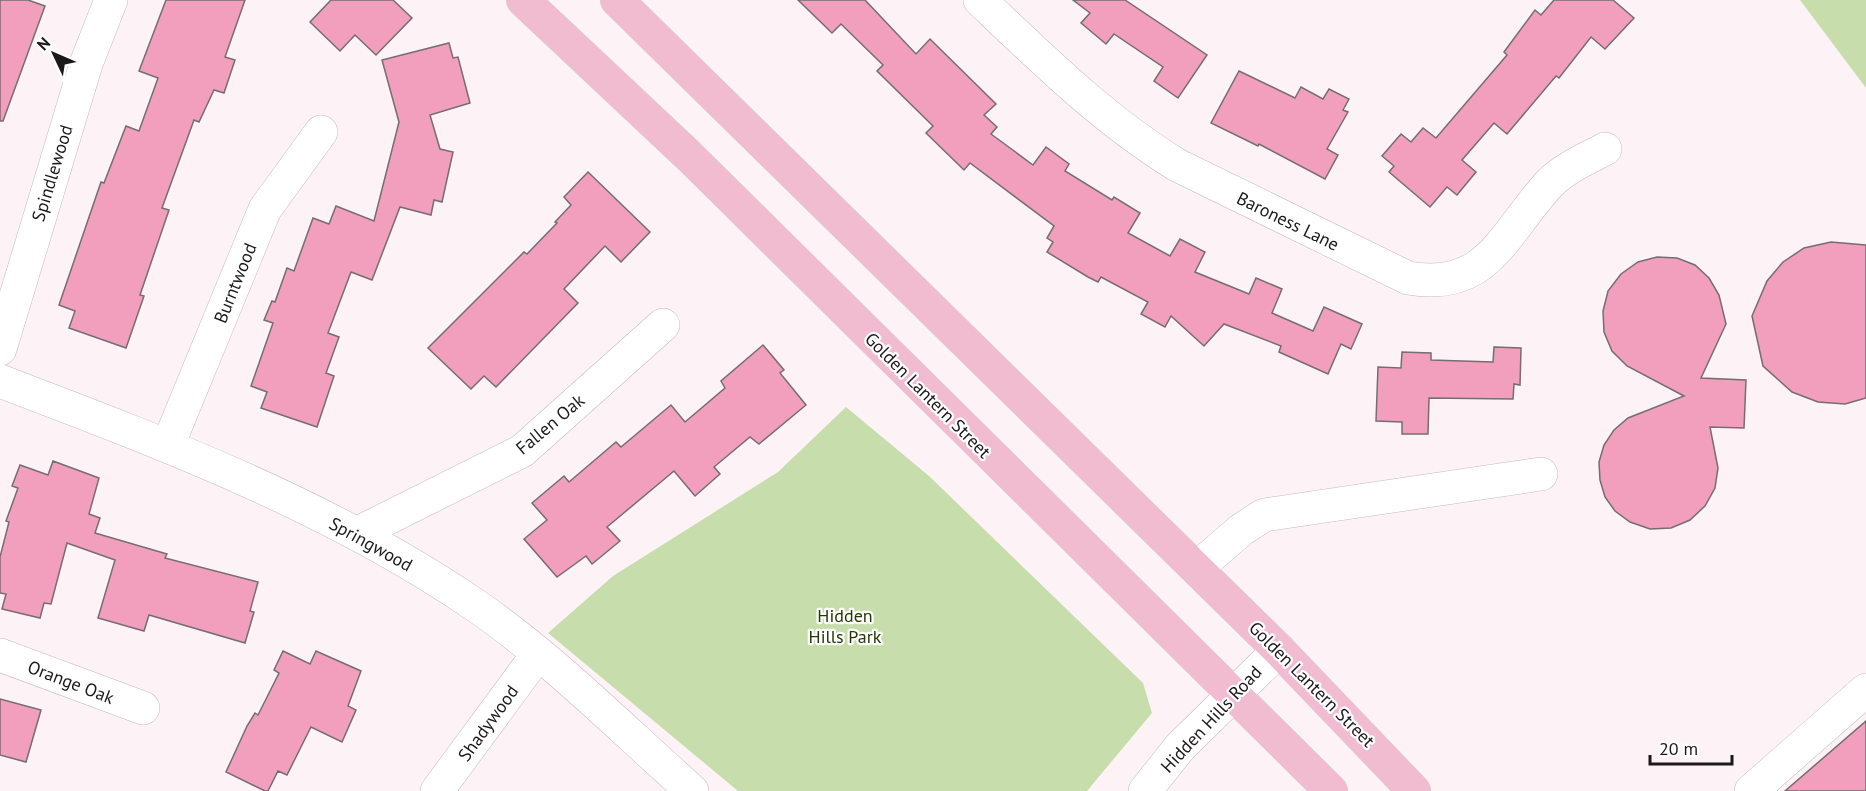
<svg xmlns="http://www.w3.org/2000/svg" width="1866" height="791" font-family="'PT Sans',sans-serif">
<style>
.green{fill:#c7deac}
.building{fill:#f29fbd;stroke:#766d70;stroke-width:1.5}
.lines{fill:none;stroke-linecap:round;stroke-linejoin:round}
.minor-casing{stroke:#c4bbbe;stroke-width:34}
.major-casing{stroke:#d2d1d1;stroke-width:34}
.minor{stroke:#fff;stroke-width:33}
.major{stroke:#f2bcd0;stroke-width:33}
.labels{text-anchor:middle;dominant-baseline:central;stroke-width:4.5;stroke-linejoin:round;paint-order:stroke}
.street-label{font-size:18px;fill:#1d191a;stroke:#fff}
.park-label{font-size:18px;fill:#243801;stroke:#fff}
</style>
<rect width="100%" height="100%" fill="#fdf3f6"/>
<g class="green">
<path d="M1800,0h66v88z"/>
<path d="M846,407l83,69 214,207 9,30 -65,78h-349l-190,-158 65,-57 165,-104z"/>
</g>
<g class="building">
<path d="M0,0h28l17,6 -42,115h-3z"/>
<path d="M166,0h79l-20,57 10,3 -11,33 -10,-3 -15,32 -5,-2 -32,88 7,2 -29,85 4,1 -18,52 -57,-20 6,-17 -16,-6 42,-123 3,1 22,-57 13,5 19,-53 -19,-7z"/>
<path d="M331,0h62l19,18 -36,37 -21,-20 -15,16 -30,-29z"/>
<path d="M798,0h67l51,54 14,-15 66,65 -12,11 13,12 -6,7 42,31 13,-18 23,17 -4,7 47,29 2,-3 26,16 -12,20 42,23 10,-17 25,13 -10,20 54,22 7,-16 26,11 -10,24 41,18 11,-24 38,17 -11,25 -10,-5 -13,30 -49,-22 2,-6 -57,-22 -20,22 -33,-30 -6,11 -24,-13 7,-12 -47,-25 -3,5 -10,-5 -41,-25 6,-10 -6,-4 7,-12 -84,-63 -6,7 -38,-37 7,-7 -56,-55 6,-6 -42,-41 -9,9z"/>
<path d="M1073,0h52l82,55 -29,43 -24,-17 9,-14 -49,-33 -8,10 -25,-21 9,-10z"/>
<path d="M1554,0h59l21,18 -29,31 -14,-12 -32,41 -3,-2 -49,58 -13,-11 -32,37 14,12 -19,23 -10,-8 -17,20 -41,-35 5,-6 -12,-10 19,-22 10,8 12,-14 13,10 71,-83 -3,-3 31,-42 6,5z"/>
<path d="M449,43l4,15 5,-1 12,46 -40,12 10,34 13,3 -11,50 -8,-2 -3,15 -31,-8 -28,73 -21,-8 -23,61 11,4 -13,36 8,3 -17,51 -56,-19 6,-16 -16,-6 22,-63 -9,-3 8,-19 3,1 12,-34 7,3 19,-53 16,6 7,-18 38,15 25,-99 -17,-62z"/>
<path d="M1239,71l56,27 6,-11 22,12 6,-10 20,10 -6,11 5,2 -21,37 11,6 -13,24 -66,-35 -1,2 -47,-23z"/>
<path d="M588,172l62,60 -29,30 -16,-16 -41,43 14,14 -82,84 -12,-11 -13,13 -43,-41 96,-96 3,2 30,-31 -2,-1 16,-17 -7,-8z"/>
<path d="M1831,242l35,3v153l-21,6 -27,-2 -26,-10 -29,-26 -11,-50 15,-35 16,-19 21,-14z"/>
<path d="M1657,257l20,1 18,7 14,13 10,17 7,29 -25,54 45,2 -2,48 -34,-1 8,41 -3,20 -10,18 -15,14 -19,8 -21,1 -20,-7 -15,-11 -10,-14 -5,-17 -1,-18 5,-17 10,-15 14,-12 56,-22 -57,-30 -15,-15 -8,-19 -1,-21 5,-20 13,-17 17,-12z"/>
<path d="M763,345l21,25 -4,3 26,32 -47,39 -9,-7 -36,30 6,7 -25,22 -21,-25 -67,56 13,14 -28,23 -6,-8 -29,21 -33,-38 23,-19 -15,-17 32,-27 5,6 47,-40 5,5 50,-42 14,17 40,-34 -4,-7z"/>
<path d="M1494,347l27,1 -1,37 -6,-1 -1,15 -84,-1 -1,36h-26v-12l-26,-1 2,-54 23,1 1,-16 29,1v7l62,2z"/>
<path d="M53,461l46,17 -10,36 11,4 -5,15 72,21 -2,4 93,24 -8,29 4,1 -9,31 -96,-28 -5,16 -46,-13 17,-58 -48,-17 -16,61 -7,-1 -4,15 -38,-9 4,-15 -6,-1v-36l9,-35 -3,-1 12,-33 -6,-2 8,-21 28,10z"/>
<path d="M283,651l27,13 6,-13 45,20 -13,35 8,4 -14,32 -31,-15 -24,48 -9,-4 -10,20h-3l-39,-19 21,-46 8,-13 3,2 21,-42 -5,-3z"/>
<path d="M0,699l41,11 -15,52 -26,-7z"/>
<path d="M1866,721v70h-81z"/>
</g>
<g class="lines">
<defs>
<g id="minor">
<path d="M980,0c63,60 123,119 197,165l231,113c81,14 95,-45 142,-95 15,-15 36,-24 55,-34"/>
<path d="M0,349l86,-285 25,-64"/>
<path d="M0,381c163,62 330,125 475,224 77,53 147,124 217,186"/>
<path d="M168,445l97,-236 56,-77"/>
<path d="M358,533l164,-82 141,-126"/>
<path d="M1197,568l44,-38 23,-15 277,-41"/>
<path d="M0,655l143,53"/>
<path d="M437,791l101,-137"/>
<path d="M1145,791l35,-44 99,-97"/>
<path d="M1751,791l115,-101"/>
</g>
<g id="major">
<path d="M523,0l166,156 642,635"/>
<path d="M617,0l662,650 135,141"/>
</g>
</defs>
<use href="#minor" class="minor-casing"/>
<use href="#major" class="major-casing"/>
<use href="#minor" class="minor"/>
<use href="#major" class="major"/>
</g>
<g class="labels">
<g class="street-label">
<text transform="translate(52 173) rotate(-73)">Spindlewood</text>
<text transform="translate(1288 221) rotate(26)">Baroness Lane</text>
<text transform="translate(235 283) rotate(-68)">Burntwood</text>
<text transform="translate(928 395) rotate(45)">Golden Lantern Street</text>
<text transform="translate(550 424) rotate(-40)">Fallen Oak</text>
<text transform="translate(371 544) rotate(29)">Springwood</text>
<text transform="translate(71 682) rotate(21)">Orange Oak</text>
<text transform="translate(1312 684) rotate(45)">Golden Lantern Street</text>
<text transform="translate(1211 719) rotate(-47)">Hidden Hills Road</text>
<text transform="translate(488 723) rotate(-54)">Shadywood</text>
</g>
<g class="park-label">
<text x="845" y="615">Hidden<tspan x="845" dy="21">Hills Park</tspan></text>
</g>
</g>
<g transform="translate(54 54) rotate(314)" stroke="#ffffff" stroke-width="4.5" paint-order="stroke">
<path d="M0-4.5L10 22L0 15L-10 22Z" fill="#1d191a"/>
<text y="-9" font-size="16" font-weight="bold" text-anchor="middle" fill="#1d191a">N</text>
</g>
<path d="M1650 755v9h82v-9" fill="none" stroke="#1d191a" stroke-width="3"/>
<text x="1659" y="755" font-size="18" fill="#1d191a" stroke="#ffffff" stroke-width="4.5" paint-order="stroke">20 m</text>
</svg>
